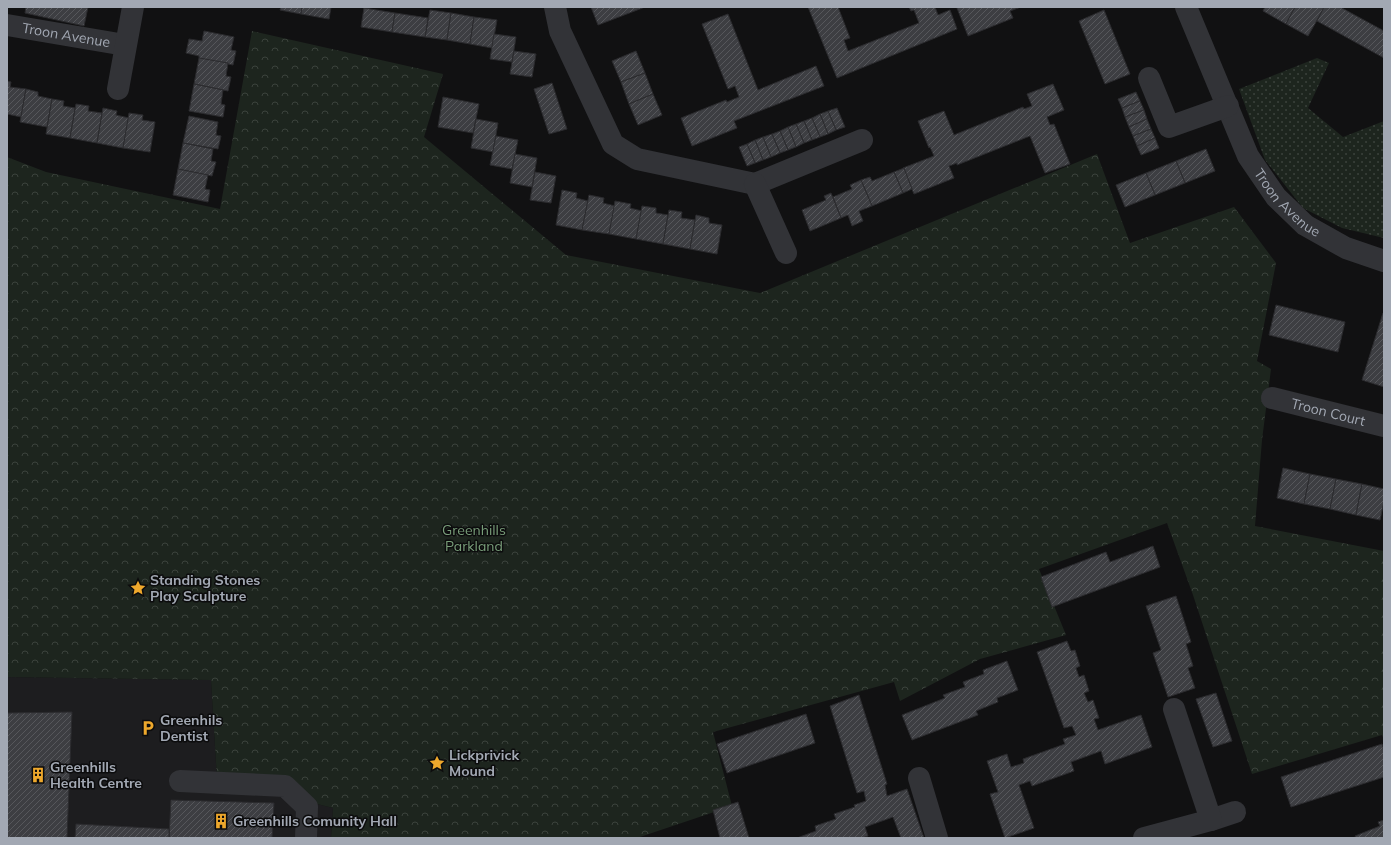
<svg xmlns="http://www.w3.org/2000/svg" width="1391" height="845" font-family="Mulish,sans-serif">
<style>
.built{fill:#1d1d1f}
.grass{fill:url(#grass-dots)}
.park{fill:url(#park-crowns)}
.building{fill:url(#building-hatch);stroke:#2b2b2e}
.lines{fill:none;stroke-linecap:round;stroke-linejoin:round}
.minor{stroke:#323337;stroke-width:22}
.labels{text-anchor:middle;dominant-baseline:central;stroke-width:3;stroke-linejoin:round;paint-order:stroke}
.street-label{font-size:14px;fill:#a2a8b3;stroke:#0c0c0d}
.park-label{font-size:14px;fill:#799e7a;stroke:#0c0c0d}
.poi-label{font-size:14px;font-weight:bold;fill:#a2a8b3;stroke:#0c0c0d;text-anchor:start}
</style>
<defs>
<pattern id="grass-dots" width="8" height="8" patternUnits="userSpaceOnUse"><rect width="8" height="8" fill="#1d251e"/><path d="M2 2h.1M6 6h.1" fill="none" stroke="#3b423c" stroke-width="1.8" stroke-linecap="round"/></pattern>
<pattern id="park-crowns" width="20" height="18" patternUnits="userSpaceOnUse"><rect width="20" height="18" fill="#1d251e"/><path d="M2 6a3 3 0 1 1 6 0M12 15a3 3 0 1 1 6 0" fill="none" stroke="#3b423c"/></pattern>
<pattern id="building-hatch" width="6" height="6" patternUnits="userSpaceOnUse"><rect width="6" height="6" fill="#3d3e42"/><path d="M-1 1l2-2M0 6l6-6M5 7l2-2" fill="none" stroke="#56575b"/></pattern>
</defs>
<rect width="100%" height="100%" fill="#111112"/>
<path class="built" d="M7,677l204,3 6,99 116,29 -2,30h-324z"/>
<path class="grass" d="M1317,58l12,5 -21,45 35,29 41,-16v117l-42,-10 -39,-20 -38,-48 -26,-71z"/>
<path class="park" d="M252,31l191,43 -19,63 142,118 194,38 337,-139 33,89 104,-36 42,56 -19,98 14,8 -9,71 -7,86 129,25v189l-2,-5 -130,39 -59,-179 -26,-72 -128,46 27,66 -86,24 -80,42 -6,-19 -181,50 19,74 -95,32h-306l2,-30 -116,-29 -6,-99 -204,-3v-520l39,15 174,37z"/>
<g class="building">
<path d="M26,7h62l-4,19 -59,-13z"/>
<path d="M281,7h21l-1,7 -21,-4z"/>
<path d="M302,7h29l-2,12 -28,-5z"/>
<path d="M591,7h54l-47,18z"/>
<path d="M808,7h30l12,31 -6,2 4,11 71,-28 -5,-13 -3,1 -2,-4h26l3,8 12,-5 7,19 -120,49z"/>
<path d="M960,7h61l-11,4 3,7 -45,18 -11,-28z"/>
<path d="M1265,7h30l-9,17 -23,-13z"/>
<path d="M1295,7h26l3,1 -16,28 -22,-12z"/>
<path d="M1324,7h16l44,24v27l-67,-37z"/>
<path d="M364,8l31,5 -3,19 -31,-5z"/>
<path d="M430,10l21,3 -4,27 -22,-3z"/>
<path d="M1104,10l26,64 -25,10 -26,-63z"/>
<path d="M395,13l33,5 -3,19 -33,-5z"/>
<path d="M451,13l23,4 -4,27 -23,-4z"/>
<path d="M728,14l30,76 58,-24 8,20 -90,35 3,7 -45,18 -11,-28 45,-18 1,2 12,-5 -4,-11 -7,3 -26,-65z"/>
<path d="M474,17l23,3 -5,28 -22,-4z"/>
<path d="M204,31l30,6 -3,13 5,1 -3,14 -34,-7v-2l-13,-3 3,-14 13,2z"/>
<path d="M494,34l22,3 -4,25 -22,-3z"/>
<path d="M514,51l22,3 -4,23 -22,-3z"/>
<path d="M636,51l9,22 -24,9 -9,-21z"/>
<path d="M199,58l29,5 -2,13 5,1 -3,14 -34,-7z"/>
<path d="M645,73l8,21 -24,10 -8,-22z"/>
<path d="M7,81l4,1 -1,5 16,2 -5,28 -14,-3z"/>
<path d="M552,83l15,46 -18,5 -15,-45z"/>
<path d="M194,84l29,6 -2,14 4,1 -2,12 -34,-6z"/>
<path d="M1053,84l11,26 -17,7 3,8 4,-1 16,40 -25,9 -15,-37 -73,29v-2l-8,3 5,12 -40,16 -11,-26 31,-12 -4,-9 -1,1 -11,-27 26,-10 10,24 69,-28 1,2 8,-3 -5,-12z"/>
<path d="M26,89l12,3v4l14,3 -5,28 -27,-5z"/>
<path d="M1136,92l4,9 -18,7 -4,-9z"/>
<path d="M653,94l9,21 -24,10 -9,-21z"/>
<path d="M443,97l36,7 -6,29 -35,-6z"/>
<path d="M52,99l12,2 -1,5 12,2 -5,30 -24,-4z"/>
<path d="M1140,101l4,9 -19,7 -3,-9z"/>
<path d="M76,104l13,2 -1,5 14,2 -5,30 -27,-5z"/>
<path d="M103,108l14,3 -1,4 13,3 -6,30 -26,-5z"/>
<path d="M837,108l8,19 -9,3 -8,-19z"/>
<path d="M1144,110l3,9 -18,8 -4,-10z"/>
<path d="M828,111l8,19 -8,4 -8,-20z"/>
<path d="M129,113l14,2 -1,5 13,2 -5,30 -27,-4z"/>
<path d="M820,114l8,20 -8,3 -8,-19z"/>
<path d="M189,116l29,6 -2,13 5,1 -3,13 -35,-6z"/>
<path d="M812,118l8,19 -8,3 -8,-19z"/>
<path d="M476,119l22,4 -5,29 -22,-4z"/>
<path d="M1147,119l4,10 -18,7 -4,-9z"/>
<path d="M804,121l8,19 -8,3 -8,-19z"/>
<path d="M796,124l8,19 -8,4 -8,-20z"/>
<path d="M788,127l8,20 -8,3 -8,-19z"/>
<path d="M1151,129l4,9 -18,8 -4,-10z"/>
<path d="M780,131l8,19 -8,3 -8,-19z"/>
<path d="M772,134l8,19 -9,4 -8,-20z"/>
<path d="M496,136l22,4 -6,29 -22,-4z"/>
<path d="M763,137l8,20 -8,3 -8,-20z"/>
<path d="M1155,138l4,10 -18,7 -4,-9z"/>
<path d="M755,140l8,20 -8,3 -8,-19z"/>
<path d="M183,143l30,6 -2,12 5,1 -4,14 -34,-7z"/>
<path d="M747,144l8,19 -8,3 -8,-19z"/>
<path d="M1206,149l9,22 -30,12 -9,-22z"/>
<path d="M515,154l22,4 -5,29 -22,-4z"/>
<path d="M1176,161l9,22 -30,12 -9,-22z"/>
<path d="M904,168l8,21 -9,4 -9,-21z"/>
<path d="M178,169l30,6 -3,14 5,1 -2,12 -35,-7z"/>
<path d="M535,172l21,4 -5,27 -21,-3z"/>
<path d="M894,172l9,21 -31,13 -11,-26 9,-3 2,4z"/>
<path d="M1146,173l9,22 -30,12 -9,-22z"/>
<path d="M861,180l11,26 -13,5 4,10 -11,5 -4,-11 -7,3 -8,-21 19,-8 -2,-4z"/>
<path d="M562,190l15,3 -1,5 12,3 -6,29 -26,-5z"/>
<path d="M831,193l10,25 -31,13 -8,-21 24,-10 -2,-4z"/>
<path d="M589,195l15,3 -1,5 12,3 -6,28 -27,-4z"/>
<path d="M615,201l16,3 -1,4 12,3 -6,28 -27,-5z"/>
<path d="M642,206l14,2v5l12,2 -5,29 -27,-5z"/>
<path d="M669,210l13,2 -1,6 14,2 -5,29 -27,-5z"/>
<path d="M696,215l13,3v5l13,2 -5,29 -27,-5z"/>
<path d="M1276,305l69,17 -7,30 -69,-17z"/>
<path d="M1383,313h1v74l-22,-7z"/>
<path d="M1283,468l27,6 -6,30 -27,-6z"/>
<path d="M1310,474l26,5 -6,30 -26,-5z"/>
<path d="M1336,479l26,5 -6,31 -26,-6z"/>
<path d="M1362,484l22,5v12l-4,19 -24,-5z"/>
<path d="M1153,546l7,21 -108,40 -11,-30 65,-25 4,10z"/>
<path d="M1176,596l15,46 -5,2 7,22 -5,2 7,20 -27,9 -15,-44 8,-3 -15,-44z"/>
<path d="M1067,641l4,10 4,-1 5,16 -4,2 3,9 5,-2 5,16 -5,2 4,9 5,-2 6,18 -5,1 4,11 43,-15 11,32 -47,17 -4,-13 -30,11 3,9 -42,15 -2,-5 -11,4 15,43 -29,10 -15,-44 8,-2 -11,-31 20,-7 4,13 13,-4 -1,-4 42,-15 -2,-5 13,-4 -4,-9 -8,2 -27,-76z"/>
<path d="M1007,661l11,29 -21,8 1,4 -22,9 2,4 -66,25 -10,-25 43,-17 -2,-3 22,-8 -2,-5 21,-8 -1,-4z"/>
<path d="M1216,693l16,48 -19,6 -17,-48z"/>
<path d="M859,695l28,89 -2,1 2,11 20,-7 17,49h-23l-8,-21 -28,10 3,9 -6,2h-65l19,-7 -1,-5 21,-7 -2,-5 21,-7 -1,-2 12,-4 -2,-10 -7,2 -27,-87z"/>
<path d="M72,712l-5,126h-60v-125z"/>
<path d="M806,714l9,29 -88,30 -10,-29z"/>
<path d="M1382,744l2,7v26l-93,30 -10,-30z"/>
<path d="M171,800l103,3 -2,35h-103z"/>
<path d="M738,802l11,36h-29l-7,-28z"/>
<path d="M1384,820v18h-28l-1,-2 25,-10 -2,-4z"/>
<path d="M76,824l93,5v9h-94z"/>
</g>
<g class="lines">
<g class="minor">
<path d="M555,7l5,24 53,113 24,15 118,25 107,-44"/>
<path id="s1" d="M1186,7l62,149 28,41 29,28 41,23 38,13"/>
<path id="s2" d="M7,25l118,20"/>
<path d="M1149,78l20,49 59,-21"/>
<path d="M118,89l15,-82"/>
<path d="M755,184l31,69"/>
<path id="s3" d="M1272,398l112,28"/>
<path d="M919,778l18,60"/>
<path d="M180,781l105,5 22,21 -1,31"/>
<path d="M1211,820l24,-8"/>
<path d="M1144,838l67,-18 -37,-111"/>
</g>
</g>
<defs>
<symbol id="sight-bare" viewBox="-9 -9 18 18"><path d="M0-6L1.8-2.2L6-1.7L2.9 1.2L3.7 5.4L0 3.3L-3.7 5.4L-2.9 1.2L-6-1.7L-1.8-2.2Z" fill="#eea82c" stroke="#0c0c0d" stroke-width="2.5" paint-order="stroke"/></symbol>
<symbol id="parking-bare" viewBox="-9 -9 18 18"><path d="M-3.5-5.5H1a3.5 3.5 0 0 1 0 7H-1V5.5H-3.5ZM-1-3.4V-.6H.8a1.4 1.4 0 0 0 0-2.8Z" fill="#eea82c" stroke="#0c0c0d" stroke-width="2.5" paint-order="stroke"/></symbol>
<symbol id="building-bare" viewBox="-9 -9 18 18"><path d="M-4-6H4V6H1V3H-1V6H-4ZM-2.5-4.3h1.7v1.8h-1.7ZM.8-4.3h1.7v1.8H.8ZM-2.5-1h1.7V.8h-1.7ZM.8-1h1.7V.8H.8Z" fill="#eea82c" stroke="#0c0c0d" stroke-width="2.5" paint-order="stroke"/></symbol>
</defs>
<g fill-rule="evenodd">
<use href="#sight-bare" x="127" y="577" width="22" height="22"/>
<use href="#parking-bare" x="137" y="717" width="22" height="22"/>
<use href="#sight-bare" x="426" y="752" width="22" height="22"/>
<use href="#building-bare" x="27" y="764" width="22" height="22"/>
<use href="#building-bare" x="210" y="810" width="22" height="22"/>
</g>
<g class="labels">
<g class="street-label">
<text stroke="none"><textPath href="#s2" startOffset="60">Troon Avenue</textPath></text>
<text stroke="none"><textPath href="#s1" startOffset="223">Troon Avenue</textPath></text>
<text stroke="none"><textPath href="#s3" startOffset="58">Troon Court</textPath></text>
</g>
<g class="park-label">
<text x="474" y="530">Greenhills<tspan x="474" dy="16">Parkland</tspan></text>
</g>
<g class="poi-label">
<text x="150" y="580">Standing Stones<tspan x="150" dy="16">Play Sculpture</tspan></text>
<text x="160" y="720">Greenhils<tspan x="160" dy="16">Dentist</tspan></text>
<text x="449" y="755">Lickprivick<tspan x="449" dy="16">Mound</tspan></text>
<text x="50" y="767">Greenhills<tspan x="50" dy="16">Health Centre</tspan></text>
<text x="233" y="821">Greenhills Comunity Hall</text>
</g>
</g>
<rect width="1391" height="845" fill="none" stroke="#a2a8b3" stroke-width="16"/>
</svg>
